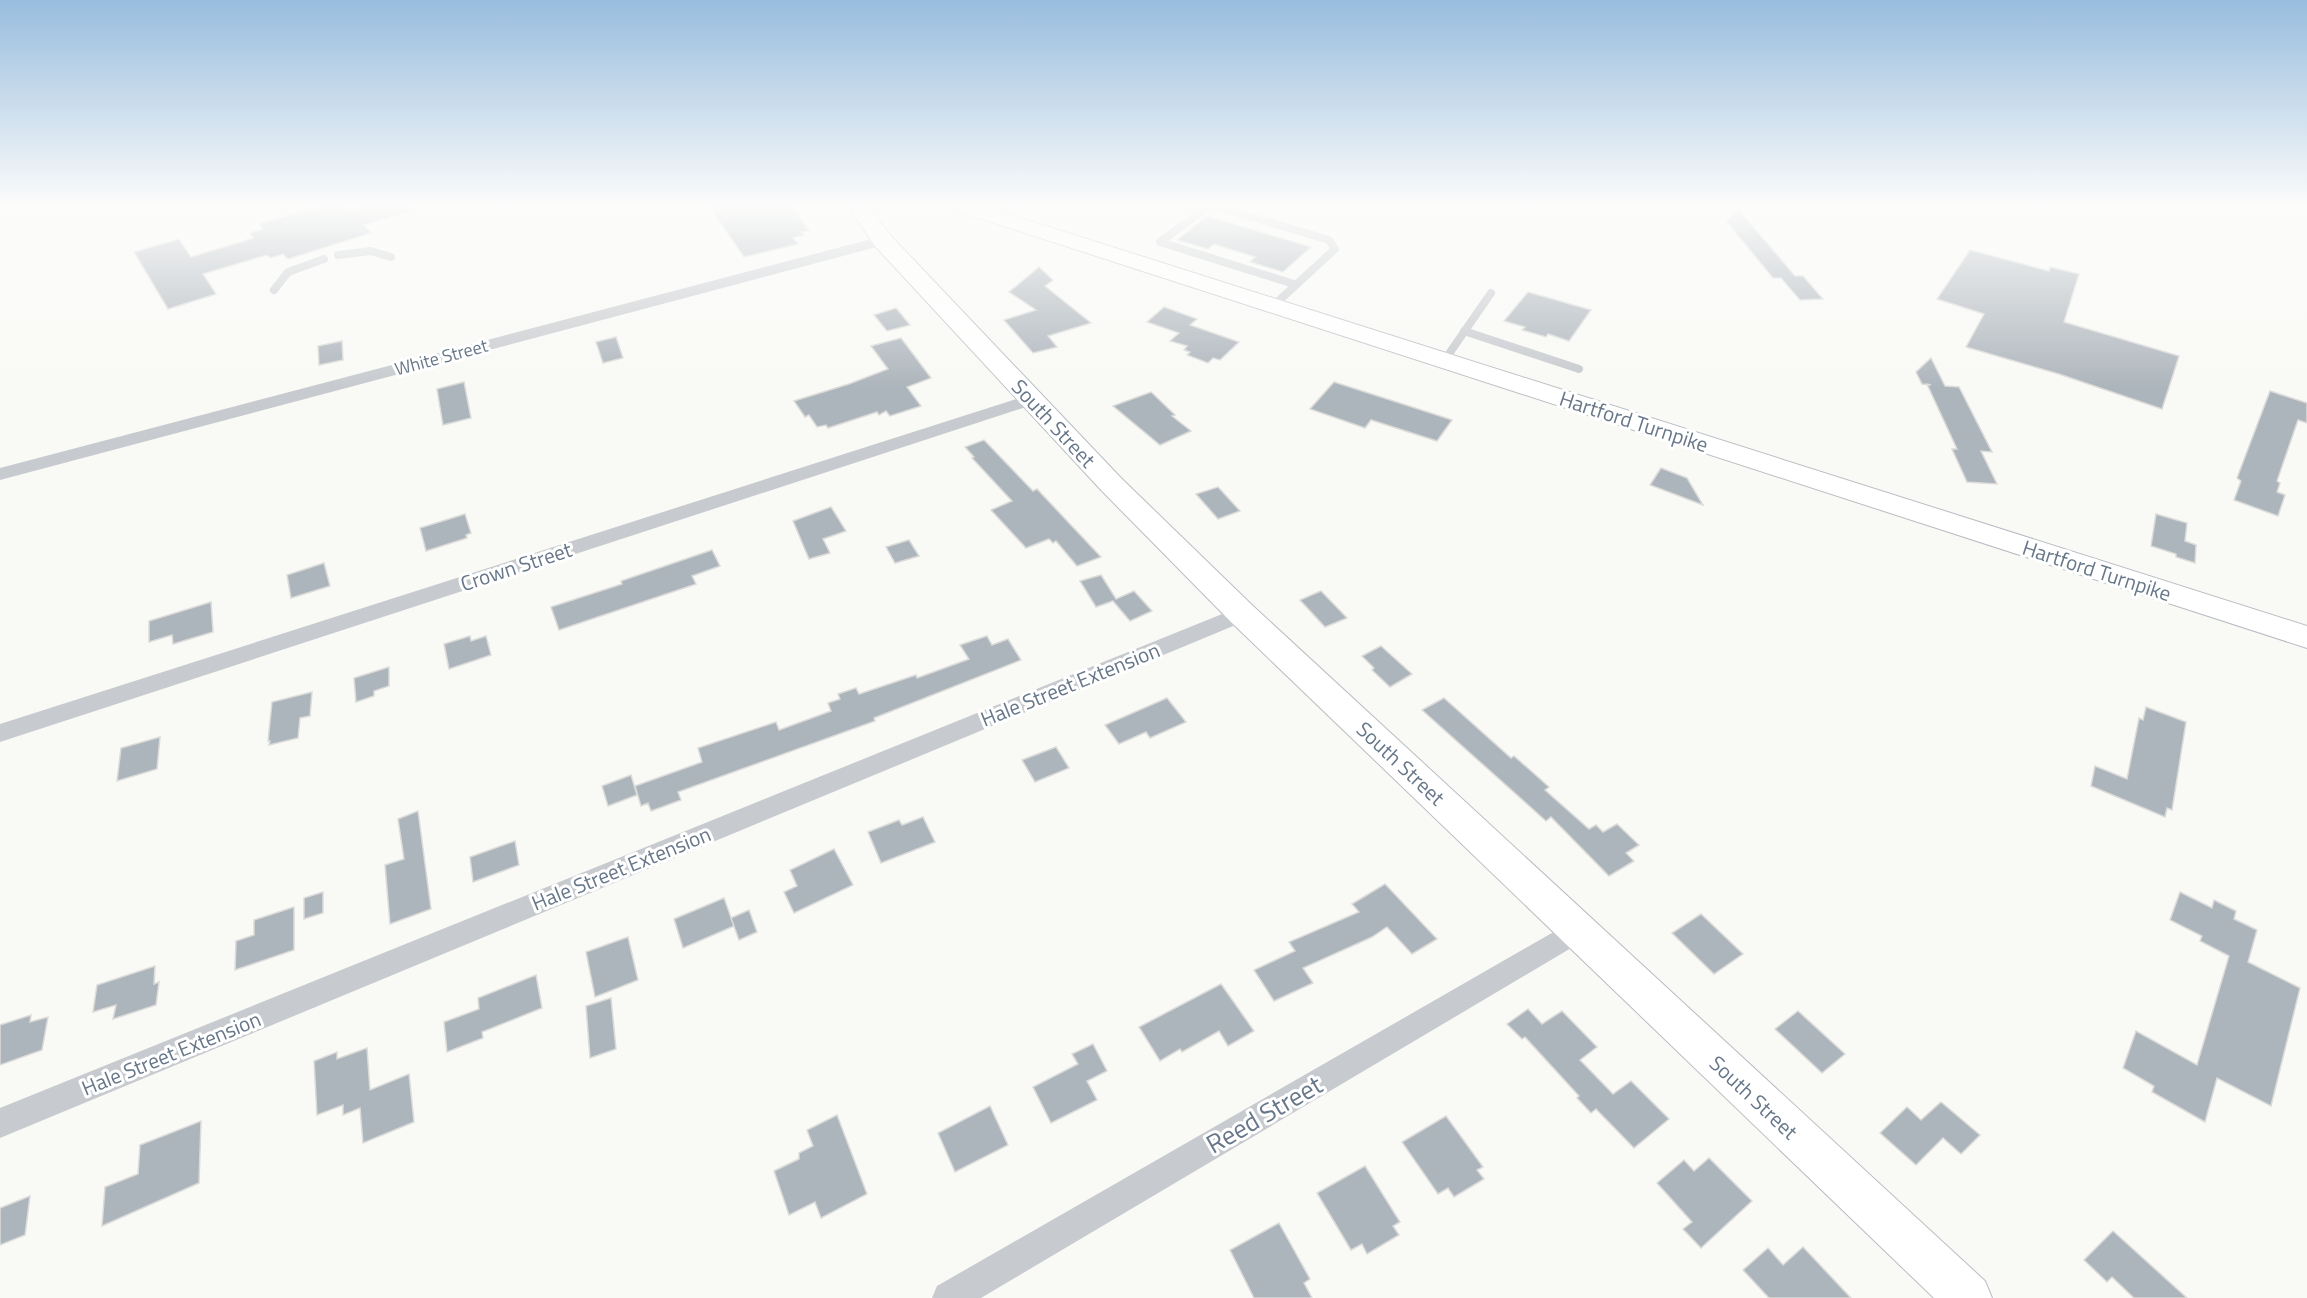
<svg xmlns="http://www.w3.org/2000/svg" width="2307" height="1298" font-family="'Titillium Web',sans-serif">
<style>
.building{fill:#adb5bc;stroke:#dbdbd9;stroke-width:1.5}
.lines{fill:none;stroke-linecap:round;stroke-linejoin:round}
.secondary-casing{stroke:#b9bec3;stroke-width:2}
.lane{stroke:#c7cace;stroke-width:8}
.street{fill:#c7cace;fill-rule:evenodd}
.secondary{fill:#fff;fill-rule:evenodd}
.labels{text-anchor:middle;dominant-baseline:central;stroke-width:6;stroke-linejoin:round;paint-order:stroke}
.far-street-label{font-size:18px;fill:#677789;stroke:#fff}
.street-label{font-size:21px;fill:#677789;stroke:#fff}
.near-street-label{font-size:26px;fill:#677789;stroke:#fff}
</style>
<rect width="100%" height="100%" fill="#f9f9f6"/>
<g class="building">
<path d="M319,206h30l3,3 9,-3h49l1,5 -47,14 7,8 -83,26 -5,-5 -13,4 -3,-3 -64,19 13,20 -48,15 -34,-57 45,-13 12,18 63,-19 -4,-5 13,-4 -4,-5z"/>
<path d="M709,206h83l17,25 -8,1 3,3 -11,3 5,6 -54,13z"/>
<path d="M1739,210l56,66h8l20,23 -23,1 -19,-22h-8l-47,-57z"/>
<path d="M1207,216l104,31 -28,25 -33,-10 5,-5 -41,-13 -6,5 -31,-9z"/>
<path d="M1970,250l79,21 1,-4 29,7 -15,48 115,34 -17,53 -103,-35 -93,-27 18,-33 -47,-15z"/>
<path d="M1039,267l14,13 -8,6 46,37 -43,13 9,11 -24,6 -29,-33 32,-10 -27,-18z"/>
<path d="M1528,292l63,18 -22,31 -21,-7 -2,3 -24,-7 3,-3 -21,-6z"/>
<path d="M1164,307l33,12 -7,6 49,17 -19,18 -7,-2 -5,5 -21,-8 3,-3 -6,-2 3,-4 -17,-5 9,-8 -32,-11z"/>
<path d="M896,308l14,17 -23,6 -13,-16z"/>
<path d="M616,337l7,21 -20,5 -7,-21z"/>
<path d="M901,338l30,40 -24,9 14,19 -31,10 -4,-5 -7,4 -2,-3 -49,16 -2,-3 -9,2 -8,-12 -4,2 -11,-16 55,-17 39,-15 -17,-23z"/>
<path d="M342,341l1,19 -24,5 -1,-19z"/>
<path d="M1931,358l14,28 14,1 33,65 -11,-1 16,33 -30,-2 -15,-33h5l-30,-65 4,1 -9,-1 -6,-12z"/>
<path d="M464,382l7,36 -28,7 -6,-36z"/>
<path d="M1334,382l78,25 40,13 -15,21 -66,-21 -6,8 -55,-19z"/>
<path d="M2270,391l37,12v20l-9,-3 -21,61 3,2 -3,9 8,3 -7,21 -44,-16 7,-19 -4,-3z"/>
<path d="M1151,392l24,23 -3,1 19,15 -31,14 -47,-39z"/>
<path d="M984,440l49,51 4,-2 64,68 -24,9 -21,-25 -3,2 -4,-4 -23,9 -35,-38 21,-9 -40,-43 2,-1 -9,-10z"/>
<path d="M1661,468l26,10 16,27 -53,-20z"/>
<path d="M1218,487l22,24 -22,8 -22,-25z"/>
<path d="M831,507l15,24 -23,8 7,14 -21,6 -16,-38z"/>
<path d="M465,514l6,19 -5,2 1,3 -41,13 -6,-23z"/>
<path d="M2156,514l31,9 -2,18 11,4 -1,18 -19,-6v-3l-25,-8z"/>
<path d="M909,540l10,16 -24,7 -9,-16z"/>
<path d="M712,550l8,16 -28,10 4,8 -137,46 -8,-23 71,-23 -1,-3z"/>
<path d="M324,563l6,23 -39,12 -4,-23z"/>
<path d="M1101,575l15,24 18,-8 18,20 -22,10 -17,-20 -17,6 -16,-26z"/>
<path d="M1321,591l26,27 -22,9 -25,-27z"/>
<path d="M211,602l2,30 -40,12 -1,-9 -23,7v-21z"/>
<path d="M470,636l1,5 15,-5 5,19 -42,14 -5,-25z"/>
<path d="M987,636l5,9 16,-6 13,21 -147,58 1,3 -197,71 3,8 -30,11 -3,-8 -7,3 -6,-20 67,-24 -4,-14 78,-26 3,8 52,-19 -3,-8 12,-4 -2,-5 18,-6 3,6 57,-19 1,3 52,-19 -9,-14z"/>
<path d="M1381,646l31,28 -22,13 -18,-17 2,-2 -12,-12z"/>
<path d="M389,667v19l-15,5v5l-18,6 -2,-24z"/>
<path d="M312,692l-2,24 -10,2 -2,20 -29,7 1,-4h-2l4,-39z"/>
<path d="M1167,698l19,24 -36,16 -4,-6 -27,12 -14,-19z"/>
<path d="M1444,698l67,60 3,-2 35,31 -4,3 44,39 7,-4 7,7 14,-8 22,21 -13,8 8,8 -25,15 -58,-59 -5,4 -124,-111z"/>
<path d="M2146,707l40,15 -14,88 -5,-2 -2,9 -74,-31 4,-20 32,13 12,-61 4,2z"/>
<path d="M160,737l-3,32 -40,12 4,-33z"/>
<path d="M1056,747l13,21 -34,14 -13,-22z"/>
<path d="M631,775l6,20 -29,11 -6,-20z"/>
<path d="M418,811l13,98 -41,15 -5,-59 19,-6 -6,-40z"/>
<path d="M923,817l12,25 -54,21 -13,-31 31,-12 3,5z"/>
<path d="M515,841l4,24 -46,17 -3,-25z"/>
<path d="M834,849l19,36 -59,28 -10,-21 13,-6 -7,-16z"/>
<path d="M1385,884l52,55 -25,15 -25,-27 -15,10 -69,31 10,15 -39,18 -20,-31 41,-19 -6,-9 70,-30 -7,-8z"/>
<path d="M323,892v21l-19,6v-21z"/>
<path d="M2180,892l32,16 2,-8 22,11 -2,8 23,11 -9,32 52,26 -29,118 -54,-28 -12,44 -53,-30 2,-6 -31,-18 13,-37 61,34 32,-109 -29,-15 2,-5 -32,-16z"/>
<path d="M724,898l10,28 -51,22 -9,-29z"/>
<path d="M294,907v43l-59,20 1,-29 18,-6v-15z"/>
<path d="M749,910l8,22 -18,8 -8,-22z"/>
<path d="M1701,914l42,40 -29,20 -42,-41z"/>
<path d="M628,937l10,43 -43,17 -9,-45z"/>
<path d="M155,966l-1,18 5,-2 -3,23 -43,14 3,-14 -23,7 4,-27z"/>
<path d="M536,975l6,33 -60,24 1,6 -36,14 -3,-30 35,-13 -1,-11z"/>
<path d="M1221,984l33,47 -26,15 -9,-15 -37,21 -2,-3 -20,12 -21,-34z"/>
<path d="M611,998l5,51 -26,9 -4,-52z"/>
<path d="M1528,1009l14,15 20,-13 35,36 -17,13 33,34 18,-13 38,38 -35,29 -38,-39 -5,4 -14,-15 2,-2 -54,-59 -3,2 -15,-15z"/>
<path d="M1798,1011l47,43 -23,19 -47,-44z"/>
<path d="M31,1015l-1,7 18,-5 -6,33 -42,15v-40z"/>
<path d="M1093,1044l14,27 -20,10 10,19 -46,23 -18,-36 45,-23 -6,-10z"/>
<path d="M367,1048l3,42 39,-16 5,48 -51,21 -3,-35 -17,7v-10l-26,10 -3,-54 23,-9v7z"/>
<path d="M1941,1102l39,33 -19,19 -18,-16 -27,27 -36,-32 27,-26 14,13z"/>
<path d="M990,1106l18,39 -53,27 -17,-39z"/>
<path d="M837,1115l30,79 -46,24 -6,-16 -26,13 -15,-44 25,-12v-6l14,-7 -6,-16z"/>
<path d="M1446,1116l37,51 -6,3 7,9 -30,18 -6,-9 -10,6 -36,-52z"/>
<path d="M201,1121l-2,62 -97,43 3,-39 33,-13 2,-29z"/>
<path d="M1709,1158l43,43 -51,47 -18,-19 9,-7 -35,-39 27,-23 10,11z"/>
<path d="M1365,1166l35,56 -7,4 6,9 -32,19 -5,-10 -11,6 -34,-57z"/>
<path d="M30,1196l-5,39 -25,10v-37z"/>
<path d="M1279,1223l31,56 -6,4 8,15h-58l-24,-48z"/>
<path d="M2113,1231l74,67h-53l-22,-21 -5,5 -23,-22z"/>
<path d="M1803,1247l48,51h-82l-26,-28 25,-22 15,17z"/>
</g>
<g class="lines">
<defs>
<g id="secondary">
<path d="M848,206h21l22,30 230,242 132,128 732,675 7,17h-58l-703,-676 -130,-132 -226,-244z"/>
<path d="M951,206h32l1324,420v22l-1353,-438z"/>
</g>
</defs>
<use href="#secondary" class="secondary-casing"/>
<g class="lane">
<path d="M1209,206l-49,36 134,42"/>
<path d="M1215,206l114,34 6,9 -62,57"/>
<path d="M338,255l33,-4 20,6"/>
<path d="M274,290l14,-18 36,-13"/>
<path d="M1464,331l115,38"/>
<path d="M1444,361l47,-68"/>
</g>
<g class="street">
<path d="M883,236l8,5 -3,3 -888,236v-12z"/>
<path d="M1032,394l6,1 3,4 -3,4 -1038,339v-18z"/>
<path d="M1242,606l8,3 3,5 -3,5 -1250,519v-30z"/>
<path d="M1578,918l10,4 4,8 -4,8 -607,360h-49l5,-12z"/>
</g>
<use href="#secondary" class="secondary"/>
</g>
<linearGradient id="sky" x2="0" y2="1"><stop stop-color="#98bdde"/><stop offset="0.53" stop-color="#fcfcfb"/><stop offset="1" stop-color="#fcfcfb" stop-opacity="0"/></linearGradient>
<rect width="2307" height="388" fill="url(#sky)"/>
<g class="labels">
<g class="far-street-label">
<text transform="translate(441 357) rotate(-15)">White Street</text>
</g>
<g class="street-label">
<text transform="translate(1634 421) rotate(18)">Hartford Turnpike</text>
<text transform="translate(1054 423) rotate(47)">South Street</text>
<text transform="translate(516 566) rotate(-18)">Crown Street</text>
<text transform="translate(2097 570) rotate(18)">Hartford Turnpike</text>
<text transform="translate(1070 684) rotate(-22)">Hale Street Extension</text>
<text transform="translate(1401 763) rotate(43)">South Street</text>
<text transform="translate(621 868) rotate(-22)">Hale Street Extension</text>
<text transform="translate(171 1053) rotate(-22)">Hale Street Extension</text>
<text transform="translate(1754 1097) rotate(43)">South Street</text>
</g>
<g class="near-street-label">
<text transform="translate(1264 1114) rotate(-30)">Reed Street</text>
</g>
</g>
</svg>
